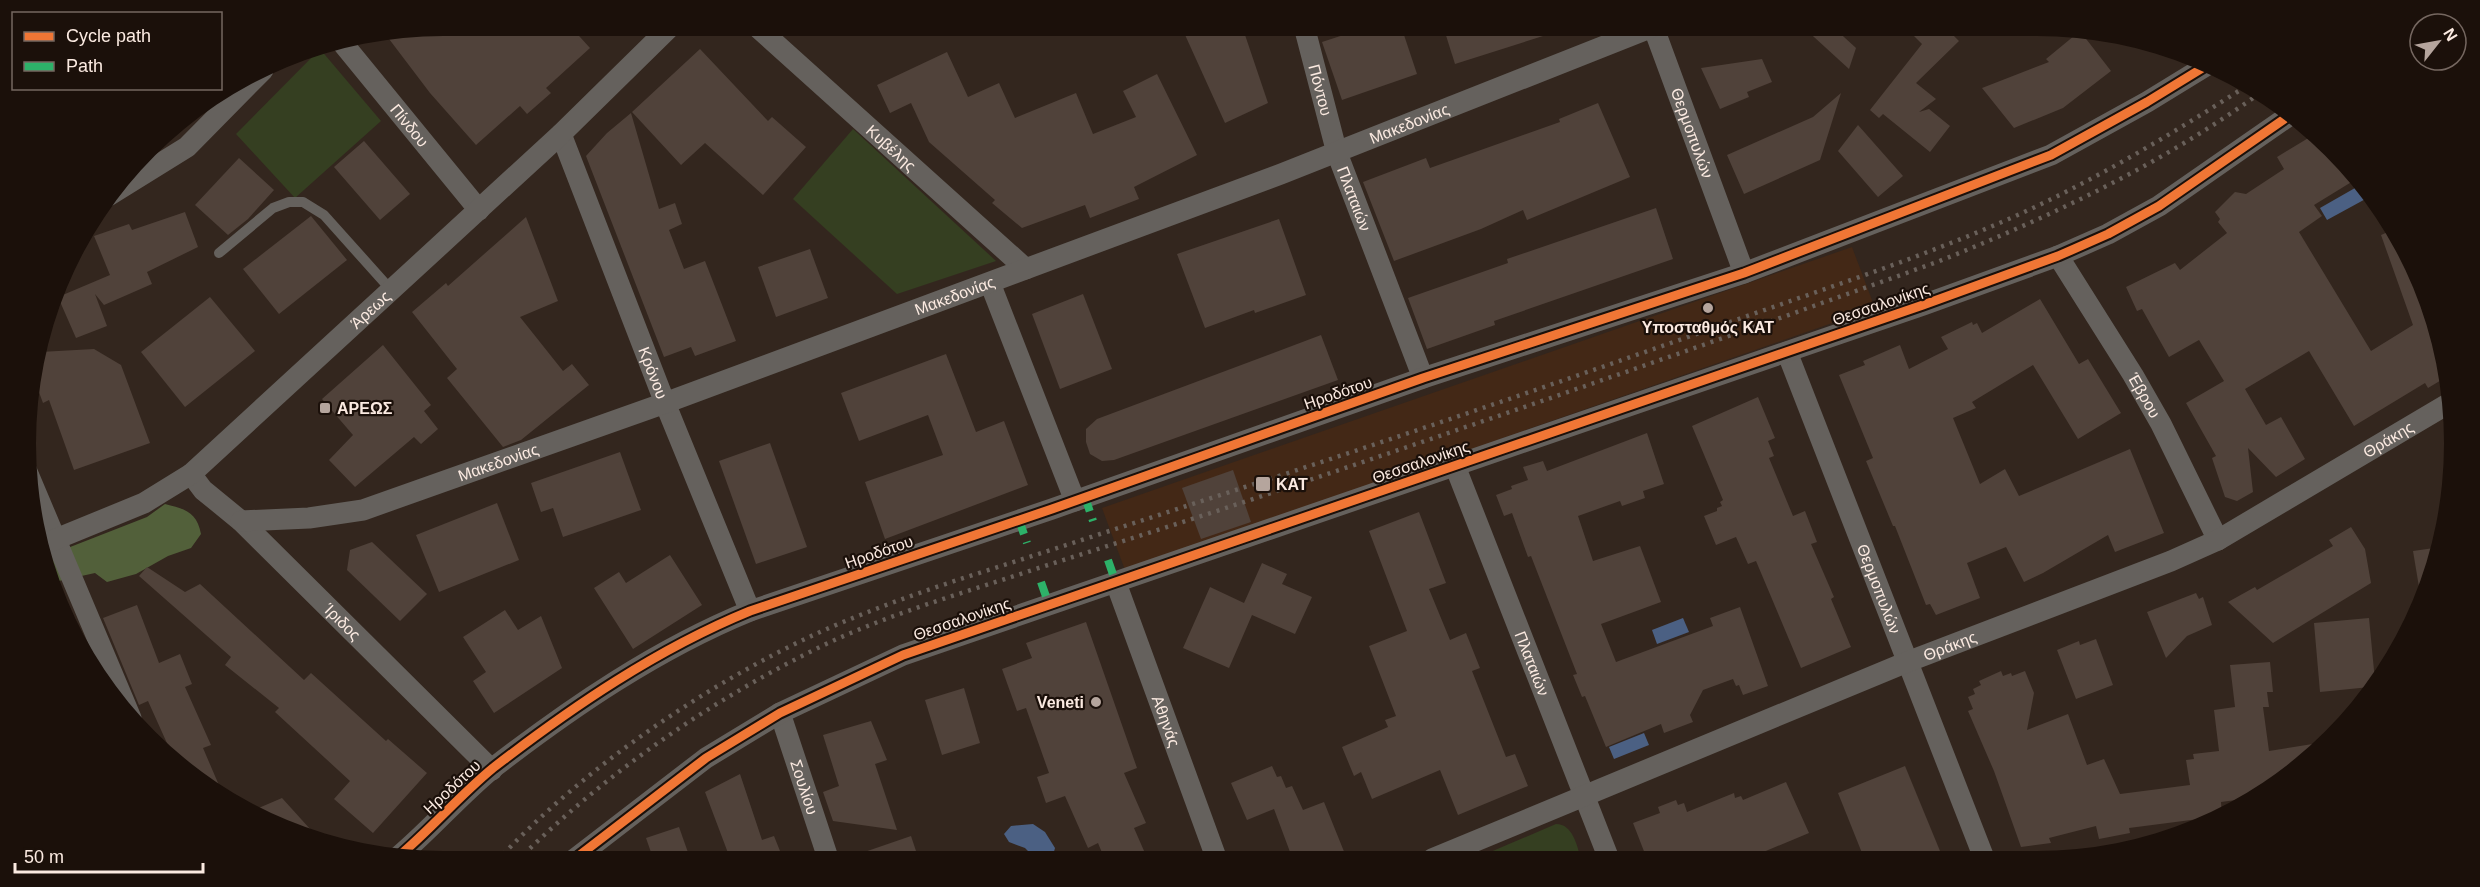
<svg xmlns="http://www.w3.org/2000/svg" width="2480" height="887" font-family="Arial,sans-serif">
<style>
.built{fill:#432816}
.green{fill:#353f21}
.forest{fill:#52603a}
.water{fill:#4b6083}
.building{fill:#50423a}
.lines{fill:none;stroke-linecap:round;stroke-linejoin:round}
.lane{stroke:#65615d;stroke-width:10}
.street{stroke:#65615d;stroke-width:21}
.rail{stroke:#69605a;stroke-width:4.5;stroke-dasharray:3 6;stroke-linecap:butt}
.quiet{stroke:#2db169;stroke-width:8;stroke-dasharray:15 8;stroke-linecap:butt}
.cycleway-casing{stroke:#1b100a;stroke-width:13}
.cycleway{stroke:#f07635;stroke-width:9}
.poi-dot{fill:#b5a59d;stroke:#1b100a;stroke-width:2}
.labels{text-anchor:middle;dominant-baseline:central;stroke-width:4.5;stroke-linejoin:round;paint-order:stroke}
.street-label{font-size:16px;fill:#fbeae1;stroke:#1b100a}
.poi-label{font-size:16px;font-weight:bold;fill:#fbeae1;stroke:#1b100a;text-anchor:start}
</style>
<rect width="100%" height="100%" fill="#33261e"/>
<path class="built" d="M1852,247l23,61 -750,262 -23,-62z"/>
<g class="green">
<path d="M320,49l61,72 -86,77 -59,-64z"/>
<path d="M853,129l143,132 -99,33 -104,-95z"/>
<path d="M1556,824c17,0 21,22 25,35h-107z"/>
</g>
<path class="forest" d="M165,504c20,5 32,8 36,30l-10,14 -23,8 -32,18 -29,8 -12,-9 -41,9 -12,-24 105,-41z"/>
<g class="water">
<path d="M2362,184l9,12 -44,24 -7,-12z"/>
<path d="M1683,618l6,14 -32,12 -5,-14z"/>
<path d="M1644,733l5,12 -35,14 -5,-12z"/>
<path d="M1033,824l12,8 10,16 -3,11h-16l-11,-11 -16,-6 -5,-8 7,-8z"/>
</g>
<g class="building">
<path d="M444,26h126l20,22 -44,40 5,5 -24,21 -7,-8 -44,39 -46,-52 -47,-62z"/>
<path d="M1181,26h61l26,77 -43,20z"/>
<path d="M1371,26h30l16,48 -75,26 -20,-58z"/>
<path d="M1443,26h118l1,4 -107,34z"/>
<path d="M1802,26h30l24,22 -7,21z"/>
<path d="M1904,26h40l15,15 -43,42 20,16 -17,13 10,-3 21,17 -20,26 -47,-38 -4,4 -9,-8 52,-66z"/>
<path d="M2080,31l31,40 -48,37 -49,20 -32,-40 67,-26 -3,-3z"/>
<path d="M700,49l68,72 4,-4 34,30 -43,48 -58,-52 -24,22 -49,-53z"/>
<path d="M947,52l21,45 31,-14 16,35 61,-25 17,41 43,-17 -13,-26 34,-17 40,81 -63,32 5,12 -49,19 -5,-13 -63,23 -30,-25 3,-3 -66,-58 -18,-39 -21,10 -13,-28z"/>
<path d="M1762,59l10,23 -25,10 2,5 -29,12 -19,-41z"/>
<path d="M1841,93l-21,67 -76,34 -17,-39 86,-38z"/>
<path d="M1598,103l32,74 -103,43 -4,-10 -42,19 -87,32 -31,-79 63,-24 4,10 130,-46 -1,-3z"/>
<path d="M631,113l28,96 16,-6 7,21 -13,6 15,39 21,-8 31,80 -41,15 -4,-9 -27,10 -78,-201 21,-23z"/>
<path d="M1858,125l45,51 -25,21 -40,-46z"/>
<path d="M2315,134l36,34 7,10 -44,27 8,11 -23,16 72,119 42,-26 -32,-90 14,-6 37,80 16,67 -20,12 -3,-5 -71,43 -45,-75 -64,38 21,36 15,-8 24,42 -29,18 -28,-29 5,44 -16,9 -12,-4 -13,-39 4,-2 -30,-53 38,-22 -25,-41 -30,17 -27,-48 -5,2 -11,-24 49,-24 5,7 47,-37 -9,-11 2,-3 -5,-7 20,-20 11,2 38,-25 -7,-12z"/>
<path d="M364,141l46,53 -30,26 -46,-53z"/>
<path d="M239,158l35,32 -26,29 -20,16 -33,-30z"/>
<path d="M1656,208l17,51 -179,62 1,4 -68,24 -19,-51 100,-35 -1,-4z"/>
<path d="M185,212l13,35 -51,25 5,12 -48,21 -9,-11 12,32 -31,12 -18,-41 52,-22 -16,-39 35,-12 3,6z"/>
<path d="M311,216l36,44 -68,54 -36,-45z"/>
<path d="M526,217l32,84 -38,16 43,54 9,-7 17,21 -68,55 -18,7 -56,-69 10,-9 -45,-57 34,-29 2,3z"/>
<path d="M1279,219l27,76 -51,18 -1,-3 -49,18 -28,-74z"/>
<path d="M810,249l18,49 -52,19 -18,-50z"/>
<path d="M1083,294l29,75 -52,20 -28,-75z"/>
<path d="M210,297l45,54 -70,56 -44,-55z"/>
<path d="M2040,299l39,65 9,-5 33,54 -43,26 -45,-74 -61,37 4,6 -23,10 27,66 25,-15 14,27 111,-47 34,84 -49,19 -7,-17 -65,38 -19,9 -18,-35 -39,16 13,35 -44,17 -6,-11 -4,1 -31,-79h-2l-27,-65 7,-3 -34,-83 26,-10 -2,-4 37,-16 9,24 39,-20 -7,-12 31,-15 1,3 4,-2 5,10z"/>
<path d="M1321,335l17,45 -224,80 -12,1 -12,-7 -4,-12v-13l11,-10z"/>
<path d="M383,345l48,60 -7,6 14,18 -17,15 -7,-7 -59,50 -26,-27 24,-25 -31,-36z"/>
<path d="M94,349l27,16 29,78 -76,27 -25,-70 -6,3 -10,-27 7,-24z"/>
<path d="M946,354l30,78 28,-11 24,64 -143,54 -20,-57 78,-27 -15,-40 -69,26 -18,-48z"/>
<path d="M1758,397l17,41 -7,3 6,15 -5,2 24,58 12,-5 12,31 -6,2 23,53 -3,2 20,48 -50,21 -45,-107 -8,3 -12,-27 -20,8 -12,-29 13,-5v-3l5,-2 -2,-4 3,-2 -31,-74z"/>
<path d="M1647,433l17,51 -21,7 2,7 -23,8 -2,-5 -42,15 15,45 47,-15 21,56 -60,22 15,38 97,-36 -3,-8 30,-11 28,79 -25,9 -4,-10 -3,1 -3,-7 -30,11 -13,25 3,7 -29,11 -3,-9 -55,23 -21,-51 -3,1 -9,-22 4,-1 -46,-118 -3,1 -16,-44 -8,3 -8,-21 16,-6 -1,-3 17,-6 -5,-13 20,-6 4,10z"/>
<path d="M770,443l37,104 -51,17 -37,-103z"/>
<path d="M620,452l21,58 -78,27 -10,-29 -12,4 -10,-29z"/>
<path d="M1233,470l18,52 -50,17 -19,-51z"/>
<path d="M497,503l22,57 -80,32 -23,-57z"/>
<path d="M1419,512l27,71 -17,6 21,51 16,-7 14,35 -8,3 34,86 9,-3 13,32 -70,29 -18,-45 -68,29 -11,-27 -7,4 -12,-29 46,-20 -3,-7 11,-4 -27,-70 38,-15 -38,-100z"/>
<path d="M2351,527l14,22 6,34 -98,60 -45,-41 27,-15 2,3 76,-44 -4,-6z"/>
<path d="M372,542l55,52 -27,27 -53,-51 3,-20z"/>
<path d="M2441,547l-1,4 -19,48 -8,-48z"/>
<path d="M670,555l32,50 -69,44 -39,-61 25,-16 7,11z"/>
<path d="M1262,563l25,11 -5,10 30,13 -17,37 -43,-19 -23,53 -46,-20 27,-61 34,16z"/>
<path d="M147,567l38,25 15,-8 104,96 7,-7 75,68 2,-2 39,34 -54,60 -39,-34 16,-18 -75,-69 4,-4 -54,-43 6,-8 -92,-81z"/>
<path d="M2196,593l3,6 4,-2 9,28 -25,11 -21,22 -19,-46z"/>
<path d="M137,605l22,58 21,-9 12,30 -7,3 26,58 -8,3 21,49 -13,-6 -36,-30 -27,-60 -9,4 -36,-87z"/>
<path d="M505,610l13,20 23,-14 21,52 -68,45 -21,-32 13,-9 -23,-35z"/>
<path d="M2369,618l6,63 -5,6 -50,5 -6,-69z"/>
<path d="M1086,622l51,146 -13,5 22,50 -12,5 14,32h-43l-7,-17 -10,5 -23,-52 -19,7 -9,-26 12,-4 -23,-65 -9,3 -15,-42 30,-11 -6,-15z"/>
<path d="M2096,639l17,46 -37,14 -19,-49 22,-9 1,4z"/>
<path d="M2270,662l3,30h-6l2,15h-6l6,44 56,-9 -13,16 -61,40 -30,4 1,14 -93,12 1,5 -31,6 -3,-13 -47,12 2,5 -30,4 -27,-76 -26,-60 5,-2 -5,-12 7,-3 -2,-5 8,-4 -2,-4 22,-10 2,5 8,-3 1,3 13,-5 9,22 -7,37 41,-16 19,51 17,-6 16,35 70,-9 -4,-25 8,-1 -1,-5 26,-3 -5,-41 21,-3 -5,-42z"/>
<path d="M964,688l16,55 -38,12 -17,-55z"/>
<path d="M871,721l16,39 -12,4 22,66 -64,-9 -10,-29 16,-6 -16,-51z"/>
<path d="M1272,766l5,11 4,-1 5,12 6,-2 11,24 21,-8 21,52 -14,6h-38l-19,-51 -27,11 -16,-37z"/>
<path d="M1905,766l35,85 -76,7 -26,-65z"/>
<path d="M740,774l22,66 12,-4 10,25h-71v-2l15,-6 -23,-61z"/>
<path d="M1786,782l23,51 -48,20 2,6h-116l-14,-36 27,-10 -2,-6 18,-7 2,5 6,-2 3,9 47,-19 1,5 6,-2 2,4z"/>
<path d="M282,798l38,42 -66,-30z"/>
<path d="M679,827l12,34h-37l-8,-23z"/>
<path d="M911,836l8,24 -69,1v-4z"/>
</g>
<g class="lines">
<path class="lane" d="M219,253l54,-45 16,-6h14l21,13 68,76"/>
<g class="street">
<path id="s1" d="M756,26l270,243"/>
<path id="s2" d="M1304,26l33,127 86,225"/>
<path id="s3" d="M1653,26l91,247"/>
<path id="s4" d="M340,40l139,170"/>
<path id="s5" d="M561,134l104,269 85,208"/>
<path d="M108,196l79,-49 76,-77"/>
<path id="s6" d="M2058,256l75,119 28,49 57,116"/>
<path d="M990,283l85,218"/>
<path id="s7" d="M1787,352l197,506"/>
<path id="s8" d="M1455,466l154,393"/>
<path d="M26,469l105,249"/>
<path id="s9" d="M191,474l12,16 38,31 251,249"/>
<path id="s10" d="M241,521l68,-3 54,-8 302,-107 616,-229 374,-148"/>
<path id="s11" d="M39,546l105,-43 47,-29 370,-340 110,-108"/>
<path id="s12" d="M1116,583l101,277"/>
<path id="s13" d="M780,713l49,148"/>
<path d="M399,856c33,-28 61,-61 94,-88 79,-61 164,-119 257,-157l302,-102 371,-131 321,-105 307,-118 96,-53 62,-38"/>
<path id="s14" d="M1432,859l475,-197 264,-101 47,-21 233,-138"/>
<path d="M572,861l134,-103 74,-45 123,-58 1020,-350 135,-49 50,-22 51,-28 134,-93"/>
</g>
<g class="rail">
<path d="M497,861c85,-92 209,-177 323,-229 65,-29 133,-51 200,-72 74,-24 148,-48 222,-72 154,-50 307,-102 460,-156 103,-37 209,-70 309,-114 83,-37 161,-84 237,-133"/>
<path d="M517,861c89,-88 192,-160 305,-215 58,-28 121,-47 183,-67 82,-27 164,-52 245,-79 230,-77 459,-156 687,-238 113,-45 225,-98 323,-169"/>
</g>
<g class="quiet">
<path d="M1085,497l8,24"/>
<path d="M1019,520l8,23"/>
<path d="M1108,560l8,23"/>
<path d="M1041,582l8,23"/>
</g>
<defs>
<g id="cycleway">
<path d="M399,856c33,-28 61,-61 94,-88 79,-61 164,-119 257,-157l302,-102 371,-131 321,-105 307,-118 96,-53 62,-38"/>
<path d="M572,861l134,-103 74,-45 123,-58 1020,-350 135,-49 50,-22 51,-28 134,-93"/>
</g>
</defs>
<use href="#cycleway" class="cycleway-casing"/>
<use href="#cycleway" class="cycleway"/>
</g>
<g class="poi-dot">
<circle cx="1708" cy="308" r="6"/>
<rect x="319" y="402" width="12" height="12" rx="3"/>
<rect x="1255" y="476" width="16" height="16" rx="3"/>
<circle cx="1096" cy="702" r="6"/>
</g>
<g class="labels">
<g class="street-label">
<text stroke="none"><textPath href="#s2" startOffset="66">Πόντου</textPath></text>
<text stroke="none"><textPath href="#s10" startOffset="1238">Μακεδονίας</textPath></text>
<text stroke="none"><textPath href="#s4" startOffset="110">Πίνδου</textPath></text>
<text stroke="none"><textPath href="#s3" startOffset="114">Θερμοπυλών</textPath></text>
<text stroke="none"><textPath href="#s1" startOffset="182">Κυβέλης</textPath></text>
<text stroke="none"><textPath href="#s2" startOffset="180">Πλαταιών</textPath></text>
<text stroke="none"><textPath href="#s10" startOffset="752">Μακεδονίας</textPath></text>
<text transform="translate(1881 304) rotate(-19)">Θεσσαλονίκης</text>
<text stroke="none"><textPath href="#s11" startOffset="412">Άρεως</textPath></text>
<text stroke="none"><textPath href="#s5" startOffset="256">Κρόνου</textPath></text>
<text transform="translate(1338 393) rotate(-19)">Ηροδότου</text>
<text stroke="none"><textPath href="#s6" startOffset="164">Έβρου</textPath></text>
<text stroke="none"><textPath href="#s14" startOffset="1046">Θράκης</textPath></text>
<text transform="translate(1421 462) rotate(-19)">Θεσσαλονίκης</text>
<text stroke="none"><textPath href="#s10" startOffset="266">Μακεδονίας</textPath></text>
<text transform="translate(879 552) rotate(-19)">Ηροδότου</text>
<text stroke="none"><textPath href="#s7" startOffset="254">Θερμοπυλών</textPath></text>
<text transform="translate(962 619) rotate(-19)">Θεσσαλονίκης</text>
<text stroke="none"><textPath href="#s9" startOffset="212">Ίριδος</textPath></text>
<text stroke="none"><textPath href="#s14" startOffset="560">Θράκης</textPath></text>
<text stroke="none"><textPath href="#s8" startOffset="212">Πλαταιών</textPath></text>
<text stroke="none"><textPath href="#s12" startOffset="147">Αθηνάς</textPath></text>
<text transform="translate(452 787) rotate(-43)">Ηροδότου</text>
<text stroke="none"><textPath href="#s13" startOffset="78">Σουλίου</textPath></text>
</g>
<g class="poi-label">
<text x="1708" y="327" text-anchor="middle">Υποσταθμός ΚΑΤ</text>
<text x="337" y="408">ΑΡΕΩΣ</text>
<text x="1276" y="484">KAT</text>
<text x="1084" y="702" text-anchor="end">Veneti</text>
</g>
</g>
<path d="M0 0H2480V887H0ZM443 36H2037A407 407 0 0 1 2444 443V444A407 407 0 0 1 2037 851H443A407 407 0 0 1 36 444V443A407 407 0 0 1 443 36Z" fill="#1b100a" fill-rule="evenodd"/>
<rect x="12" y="12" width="210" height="78" fill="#1b100a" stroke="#756760" stroke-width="1.5"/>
<rect x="24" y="32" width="30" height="9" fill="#f07635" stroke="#756760" stroke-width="1.5"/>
<text x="66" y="42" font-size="18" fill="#fbeae1">Cycle path</text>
<rect x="24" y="62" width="30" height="9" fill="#2db169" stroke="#756760" stroke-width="1.5"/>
<text x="66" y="72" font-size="18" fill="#fbeae1">Path</text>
<g transform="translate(2438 42) rotate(59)"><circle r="28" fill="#1b100a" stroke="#756760" stroke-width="1.5"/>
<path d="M0-4.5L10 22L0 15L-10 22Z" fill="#b5a59d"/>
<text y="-9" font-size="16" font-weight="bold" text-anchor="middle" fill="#fbeae1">N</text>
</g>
<path d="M15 863v9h188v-9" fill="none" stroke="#fbeae1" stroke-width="3"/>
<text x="24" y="863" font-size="18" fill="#fbeae1" stroke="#1b100a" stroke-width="4.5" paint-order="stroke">50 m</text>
</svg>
